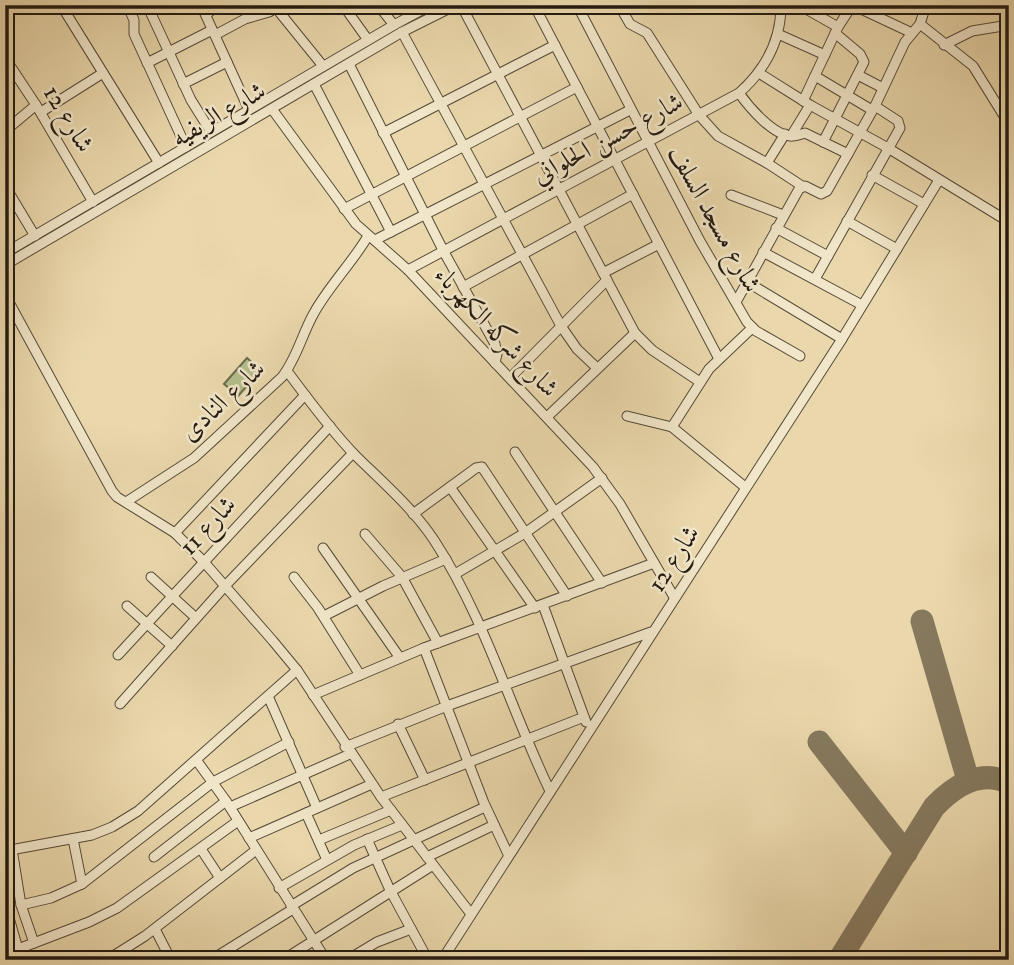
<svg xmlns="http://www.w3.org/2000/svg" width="1014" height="965" font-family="'IM FELL DW Pica',Amiri,serif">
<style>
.green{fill:#b3bf8c;stroke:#6b6c4e;stroke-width:2}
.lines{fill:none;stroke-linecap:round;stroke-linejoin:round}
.taxiway{stroke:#86795e;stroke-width:23}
.minor-casing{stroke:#554a37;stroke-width:11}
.minor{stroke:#f1e6c9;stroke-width:9}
.labels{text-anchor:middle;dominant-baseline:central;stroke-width:5;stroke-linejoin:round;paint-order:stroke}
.street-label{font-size:26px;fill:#231a10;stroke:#f1e6c9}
</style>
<rect width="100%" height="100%" fill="#ead8ac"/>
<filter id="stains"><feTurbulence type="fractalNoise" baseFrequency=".00286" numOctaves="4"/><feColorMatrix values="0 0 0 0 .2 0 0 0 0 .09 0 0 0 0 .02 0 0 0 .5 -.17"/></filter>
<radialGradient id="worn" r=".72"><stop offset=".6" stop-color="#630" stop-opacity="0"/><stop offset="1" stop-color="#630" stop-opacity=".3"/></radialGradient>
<path class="green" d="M247,358l14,12 -23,26 -14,-12z"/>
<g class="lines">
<g class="taxiway">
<path d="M922,621l46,159"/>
<path d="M819,742l87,111"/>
<path d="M839,960l95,-153c19,-20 46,-39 75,-24"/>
</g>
<defs>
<g id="minor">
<path d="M61,5l98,158"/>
<path d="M127,5l7,15v14l52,113"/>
<path d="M201,5l48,105"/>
<path d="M343,5l25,35"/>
<path d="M378,5l16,20"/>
<path d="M461,5l174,328 17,17 48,32"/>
<path d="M534,5l185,354"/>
<path d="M577,5l123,236 47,81 9,9 44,25"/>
<path d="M619,5l11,19 17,9 52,82 19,21 49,27 35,23"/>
<path d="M799,5l39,22 13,-20"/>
<path d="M848,5l13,4 51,24"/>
<path d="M909,5l15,7"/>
<path d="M148,7l43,93 20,32"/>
<path d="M276,8l47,58"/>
<path d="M206,15l11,-10"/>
<path d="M920,24l53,42 36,58"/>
<path d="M402,32l159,294 16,23 20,19"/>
<path d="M778,34l47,21"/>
<path d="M215,35l30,-16 24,-7 11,-7"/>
<path d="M944,45l28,-14 37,-6"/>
<path d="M5,58l31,47 57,97"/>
<path d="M147,63l65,-33"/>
<path d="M349,64l95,188 51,92 2,10 -2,9"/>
<path d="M759,73l51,32 78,43 121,74"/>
<path d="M858,75l25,13"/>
<path d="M815,76l57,34"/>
<path d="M183,84l44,-22"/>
<path d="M314,84l77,148"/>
<path d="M739,93c10,14 35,44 54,43 4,0 8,-2 12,-3l43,21"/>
<path d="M803,101l35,-74"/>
<path d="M272,109l84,115 52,46 185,197 27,37 54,93"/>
<path d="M41,112l62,-39"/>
<path d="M5,131l31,-26"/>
<path d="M383,133l172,-88"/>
<path d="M791,136l19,-31"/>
<path d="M823,142l41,-80 -4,-8 -25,-21"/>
<path d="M767,163l18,-29"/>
<path d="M872,175l52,29"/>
<path d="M5,186l30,50"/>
<path d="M731,195l52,20"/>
<path d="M344,209l233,-122"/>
<path d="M847,221l50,28"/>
<path d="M776,228l52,28"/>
<path d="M375,240l255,-130"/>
<path d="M763,252l99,53"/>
<path d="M5,253l389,-228 37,-20"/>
<path d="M5,265l397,-233 54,-27"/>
<path d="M408,270l331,-177c27,-24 42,-52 42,-88"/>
<path d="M603,273l56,-29"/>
<path d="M815,279l85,-151 -2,-7 -23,-15"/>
<path d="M747,282l95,57"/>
<path d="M463,287l170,-93"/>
<path d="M5,295l107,196 5,6 58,36 29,29 69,79 24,29 84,127 90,117"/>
<path d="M736,302l63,-113 6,-3 16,8 6,-3 48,-85 30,-64 15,-18 6,-19"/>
<path d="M287,371c21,28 42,57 67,83 27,27 58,53 80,86 51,78 76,168 116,251"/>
<path d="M510,378l97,-98"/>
<path d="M627,416l45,11 73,60"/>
<path d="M547,417l88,-84"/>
<path d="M672,427l37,-58 43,-41"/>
<path d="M515,452l87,131"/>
<path d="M450,487l85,121"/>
<path d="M126,502l68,-44 88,-81c15,-19 20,-43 32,-64 15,-27 38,-50 54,-77"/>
<path d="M413,514l63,-46 6,-1 85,129"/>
<path d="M175,533l130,-138"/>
<path d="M365,534l37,43 36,66"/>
<path d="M323,548l77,110"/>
<path d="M455,574l70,-41 77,-55"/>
<path d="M151,577l45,41"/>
<path d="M294,577l24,31 42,67"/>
<path d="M543,605l43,117"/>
<path d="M127,606l45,40"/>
<path d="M324,616l59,-30 63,-27"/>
<path d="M424,648l60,155 24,51"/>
<path d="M118,655l212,-229"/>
<path d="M313,695l111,-47 230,-85"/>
<path d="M268,696l49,112"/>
<path d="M120,704l105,-118 128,-133"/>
<path d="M398,724l27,56"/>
<path d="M345,747l102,-41 204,-74"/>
<path d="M197,761l29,40 100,159"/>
<path d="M381,797l203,-80"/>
<path d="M230,807l120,-53"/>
<path d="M306,813l21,47"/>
<path d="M249,838l123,-54"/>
<path d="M73,839l9,45"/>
<path d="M367,839l23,51 38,70"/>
<path d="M319,840l72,-30"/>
<path d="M12,849l9,56 13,38"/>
<path d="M201,849l19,29"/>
<path d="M5,851l87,-16 20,-8 26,-16 159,-141"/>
<path d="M154,857l72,-56"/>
<path d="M427,857l67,-32"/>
<path d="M279,888l75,-43 48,-20"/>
<path d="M5,904l13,45"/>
<path d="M21,905l30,-7 31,-14 131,-102 76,-40"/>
<path d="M291,906l62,-38 132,-61"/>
<path d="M155,929l16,31"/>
<path d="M5,954l84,-32 28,-14 121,-87"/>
<path d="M107,960l38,-24 111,-86"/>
<path d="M211,960l82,-51"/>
<path d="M283,960l150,-95"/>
<path d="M347,960l30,-18 34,-13"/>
<path d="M442,960l400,-621 97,-159"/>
</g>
</defs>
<use href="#minor" class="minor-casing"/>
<use href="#minor" class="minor"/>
</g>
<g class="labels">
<g class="street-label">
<text transform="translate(219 115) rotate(-30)">شارع الريفيه</text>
<text transform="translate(68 119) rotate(59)">شارع 12</text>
<text transform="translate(608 139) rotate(-28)">شارع حسن الحلواني</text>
<text transform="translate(714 219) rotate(61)">شارع مسجد السلف</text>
<text transform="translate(496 332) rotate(47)">شارع شركه الكهرباء</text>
<text transform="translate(223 401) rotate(-43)">شارع النادى</text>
<text transform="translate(208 526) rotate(-47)">شارع 11</text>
<text transform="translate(674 559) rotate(-57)">شارع 12</text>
</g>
</g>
<rect width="1014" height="965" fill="none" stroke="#ead8ac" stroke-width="28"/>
<rect x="7" y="7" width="1000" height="951" fill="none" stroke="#231a10" stroke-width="3.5"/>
<rect x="14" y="14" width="986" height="937" fill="none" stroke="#231a10" stroke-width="2"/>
<rect width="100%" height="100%" filter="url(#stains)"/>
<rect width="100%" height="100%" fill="url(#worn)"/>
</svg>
